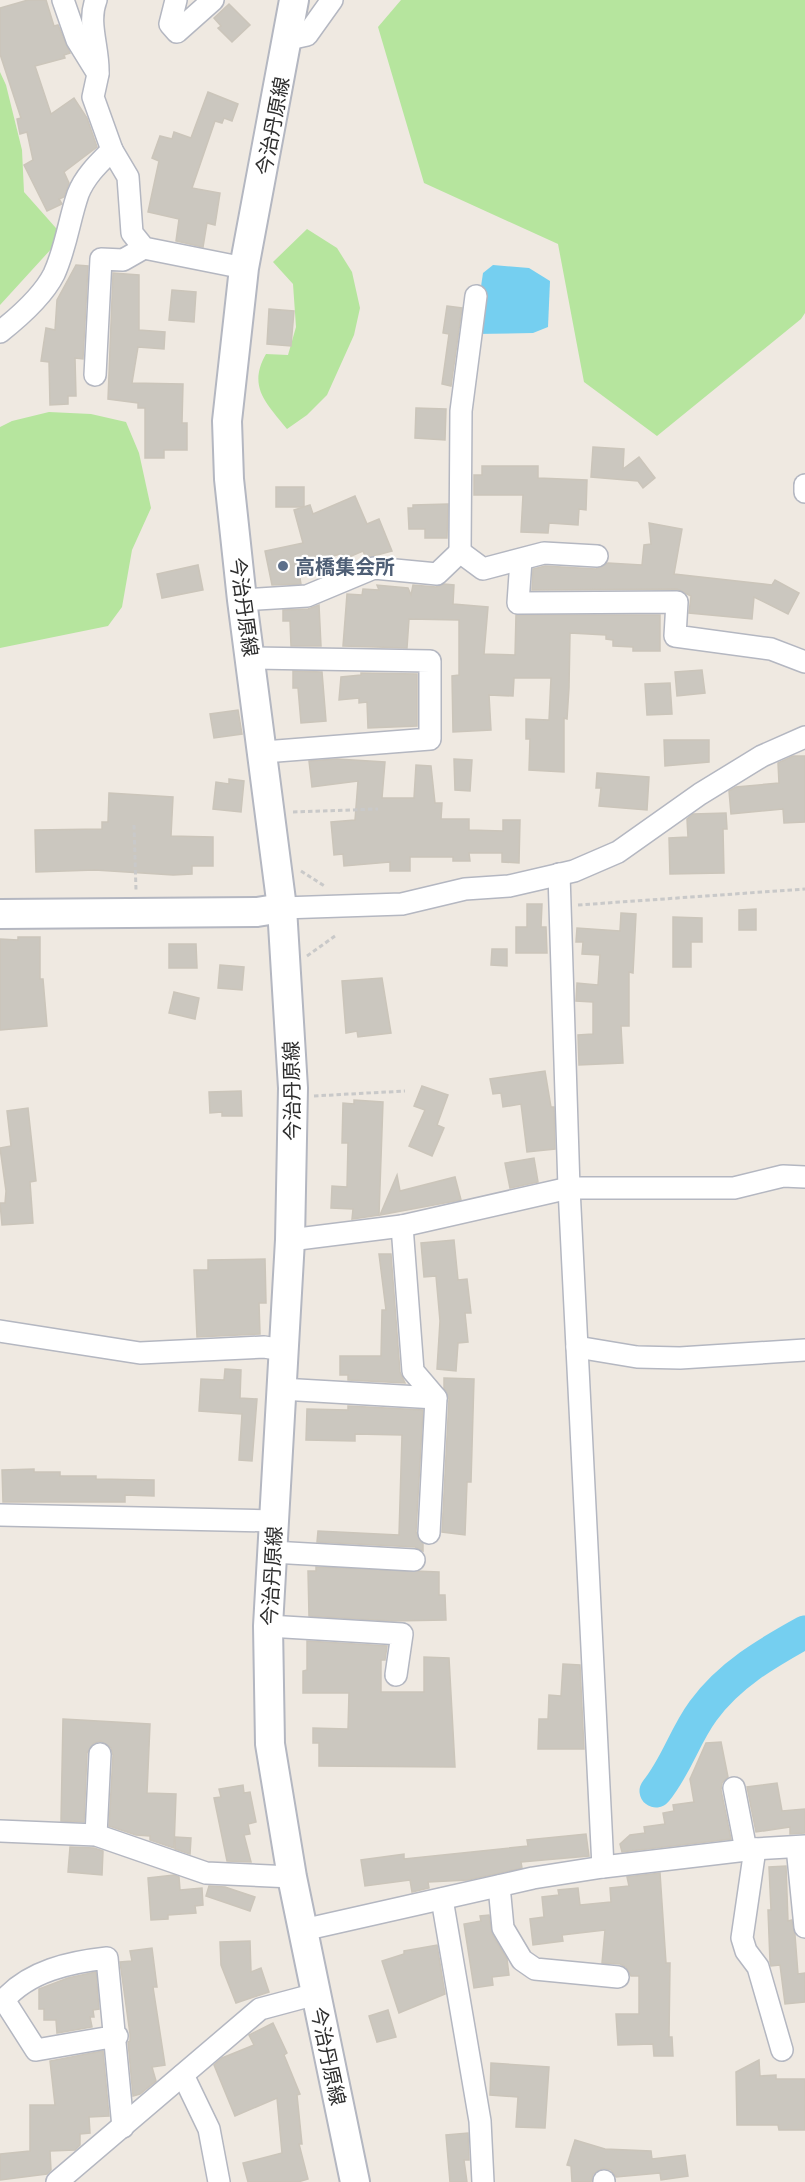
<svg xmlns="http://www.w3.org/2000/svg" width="805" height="2182" font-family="Barlow,'Noto Sans JP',sans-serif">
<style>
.green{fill:#b6e59e}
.water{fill:#75cff0}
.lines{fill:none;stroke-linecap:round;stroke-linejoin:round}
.river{stroke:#75cff0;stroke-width:33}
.building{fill:#cbc7bf;stroke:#cbc5ba;stroke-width:1.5}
.street-casing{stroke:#b4b7c1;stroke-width:24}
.secondary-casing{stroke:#b4b7c1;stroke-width:32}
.path{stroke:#c9c9c9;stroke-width:3;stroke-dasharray:4.5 3;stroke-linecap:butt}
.street{stroke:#fff;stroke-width:21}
.secondary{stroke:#fff;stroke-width:28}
.service-dot{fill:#5c6f8a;stroke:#fff;stroke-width:2}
.labels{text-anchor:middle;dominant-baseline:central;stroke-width:4.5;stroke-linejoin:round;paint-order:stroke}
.street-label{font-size:20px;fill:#2e2e2e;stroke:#fff}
.service-label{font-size:20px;font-weight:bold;fill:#4e5e75;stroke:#fff;text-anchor:start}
</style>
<rect width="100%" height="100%" fill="#efe9e1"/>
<g class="green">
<path d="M401,0h404v313l-4,6 -144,117 -73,-54 -26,-138 -134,-61 -46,-156z"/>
<path d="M0,72l6,13 16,65 2,42 39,44 -63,69z"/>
<path d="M307,229l30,19 15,24 8,36 -6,27 -27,60 -20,20 -20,14c-20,-25 -40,-42 -21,-75l22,1 8,-28 -3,-43 -20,-22z"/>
<path d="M49,412l42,2 35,8 13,31 12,55 -19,42 -10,57 -14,19 -108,22v-221l12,-6z"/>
</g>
<path class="water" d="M493,265l36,3 21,13 -2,46 -15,6 -59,1 9,-61z"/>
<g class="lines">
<path class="river" d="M656,1791c21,-26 28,-54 47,-80 26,-36 64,-58 102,-79"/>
</g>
<g class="building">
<path d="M28,0h18l8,26 4,-1 12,28 -6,2 1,3 -30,8 16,48 23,-16 13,20 10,29 -33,25 5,11 -5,14 -5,2 3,5 -15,7 -23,-46 9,-5 -6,-28 -7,2 -3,-15 4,-1 -21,-64v-46z"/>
<path d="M229,4l21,21 -18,17 -14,-14 3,-2 -7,-8z"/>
<path d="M208,92l30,12 -6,17 -8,-3 -2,5 -7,-2 -23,67 28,5 -5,32 -8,-2 -4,24 -27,-6 3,-22 -31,-7 11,-51 -7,-3 8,-22 12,3 2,-7 17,6z"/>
<path d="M76,265l12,1 -5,93 -8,-1 1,38h-8v8l-18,1 -1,-43 -8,-1 5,-33 9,2 2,-30z"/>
<path d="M113,273l26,2v55l26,2 -1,17 -26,-2 -6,36 51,1 -1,39h5v27h-23v8h-19v-50h-7v-5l-30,-4z"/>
<path d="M172,290l24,2 -2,30 -25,-2z"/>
<path d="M447,306l15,2 -11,78 -9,-2 7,-50 -6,-1z"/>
<path d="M269,309l25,2 -3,35 -24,-2z"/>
<path d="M416,408l30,1 -1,31 -30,-2z"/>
<path d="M593,447l31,2 -1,20 16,-12 16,21 -12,10 -5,-7 -47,-4z"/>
<path d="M482,466h56v12l49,2 -1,30 -7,-1 -1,16 -29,-2 -1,10 -27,-1 2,-37h-49v-20h8z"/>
<rect x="276" y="487" width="28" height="20"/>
<path d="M355,496l12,28 12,-5 13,32 -26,7 -3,-7 -21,9 -2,-6 -42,13 3,17 -29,1 -7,-34 38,-8 -9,-33 16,-5 3,9z"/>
<path d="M448,504l-1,34h-22v-9h-16l-1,-21h5v-3z"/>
<path d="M649,523l33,6 -8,45 98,11 3,-5 24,13 -11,21 -34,-17 -2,22 -63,-6 2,-17 -14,-7 -145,1 1,-21 12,-3 51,3 12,-6 34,2 2,-20 7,-1z"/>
<path d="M198,565l5,25 -41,8 -5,-24z"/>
<path d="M444,584l10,1 -1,19 35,3 -4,47 31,1 1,-40h144v36h-27v-4l-20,-1v-6l-7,-1v-4l-36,-2 -1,55 -2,31 -3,-1v54l-35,-2 1,-31h-4v-20l23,1 2,-42h-37l-1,18 -24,-1 2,35 -38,2 -1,-56 7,-1v-55l-50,-1 -2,29 -64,-2 4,-52 15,1 1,-6 16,1 -2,-5 31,3 3,7 2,-10 23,2z"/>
<path d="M319,605l2,41h-30l-1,-25h-7v-11l25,-1z"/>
<path d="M702,670l3,23 -28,3 -2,-24z"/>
<path d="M293,671l29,1 4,49 -25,2 -3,-35h-5z"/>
<path d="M361,673l56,1v52l-49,2 -1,-26 -8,1v-5l-20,2 2,-23 20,-2z"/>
<path d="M670,683l2,31 -25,1 -2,-31z"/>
<path d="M238,710l4,24 -28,4 -4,-24z"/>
<path d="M664,740h45v22l-44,4z"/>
<path d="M793,756h12v66l-21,1 -1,-14 -52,5 -2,-23 7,-4 43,-4 -1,-20z"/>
<path d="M337,759l48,3 -3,36h32l2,-33 15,1 4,37h7l-1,16h28v11l34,1v-11h17l-1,43 -17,-1v-9h-33l1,8h-17v-4h-43v14h-20v-9l-46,4 -1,-12 -9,1 -3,-33 24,-2 3,-39 -46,6 -3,-26z"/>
<path d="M454,759l18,1 -2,31 -15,-1z"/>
<path d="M597,773l52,4 -2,33 -48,-4 2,-18h-5z"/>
<path d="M229,779l15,2 -3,31 -28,-3 3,-27 13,2z"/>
<path d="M109,793l64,4 -2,39 42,1v29h-21v8l-19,1 -78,-5 -59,2 -1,-42 67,-1v-7h6z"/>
<path d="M726,813l1,16h-4l1,44 -54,1 -1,-36 19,-1 -1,-18 6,-5z"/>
<path d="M527,904h15l-1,23h5l1,26h-31v-26h11z"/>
<path d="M756,909v21h-17v-20z"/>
<path d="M621,913l15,1 -3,59 -4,-1v54h-8l2,37 -44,2 -1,-30 15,-1v-32l-17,-1 1,-18 21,2 2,-30 -18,-1 1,-12h-7l1,-14 43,3z"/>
<path d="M673,917l29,1v24h-11v25h-18z"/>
<path d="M18,937h22v42h3l4,47 -47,4v-91l18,1z"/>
<path d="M169,944h27l1,24h-28z"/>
<path d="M492,949h15v17l-16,-1z"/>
<path d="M220,965l24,2 -2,23 -24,-2z"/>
<path d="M382,978l9,55 -33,4 -1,-6 -11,2 -4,-52z"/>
<path d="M174,992l25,6 -4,21 -26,-6z"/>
<path d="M545,1071l6,36h3l1,42 -28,3 -6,-48 -18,3 -2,-14 -8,1 -3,-15z"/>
<path d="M422,1086l26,9 -11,30 7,3 -12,28 -23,-10 16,-36 -11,-4z"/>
<path d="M241,1091l1,25h-20v-4l-12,1 -1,-21z"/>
<path d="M354,1100l29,2 -4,113 -27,4 1,-10 -22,-1 1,-22 15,1 1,-44h-6l1,-40 11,1z"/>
<path d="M28,1108l8,73 -6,1 3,41 -31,2 -2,-22h5l1,-12 -6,-43 11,-2 -4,-35z"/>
<path d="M534,1158l4,24 -28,6 -5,-25z"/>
<path d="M397,1175l3,16 55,-14 6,23 -81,15z"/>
<path d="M454,1240l4,40 9,-1 4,34h-6l3,29 -10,1 -2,28 -19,-2 3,-48 -4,-45 -12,1 -3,-34z"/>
<path d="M379,1254h12l9,118 5,11 -57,-3v-5h-8v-19h41l1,-46h4z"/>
<path d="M265,1259l1,44h-7l1,31 -63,3 -3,-67h14v-10z"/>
<path d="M225,1369l16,1 -1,28 17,1 -5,62 -13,-1 3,-46 -43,-3 2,-32 23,1z"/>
<path d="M444,1378l30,1 -3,103h-4l-2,53 -23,-3 7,-133 -5,-11z"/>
<path d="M348,1406l75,4 -7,122 7,12v7l-8,-4 -98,-5 1,-11 81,4 3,-100 -47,-1v7l-49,-1 1,-31 41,1z"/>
<path d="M34,1469v3h26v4h36v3l58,1v16l-29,-1v7h-122l-1,-32z"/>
<path d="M316,1567l123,5v23h6l1,25 -54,1 -83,-5 -1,-45h8z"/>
<path d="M307,1641l80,5 -2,14h-4v32h43v-35l25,1 6,109 -136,-1v-23h-6v-15l35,1 1,-36h-46v-22l4,-1z"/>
<path d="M563,1664l17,1 4,84h-46l1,-30h9l1,-24 12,1z"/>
<path d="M63,1719l87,5 -3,69 29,1 -2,54 -24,-8v-4l-14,-1 -27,-9 4,-71 -2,-7 -10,-7 -7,2 -7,10 -3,69 -23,-1z"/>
<path d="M721,1742l7,35 -6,6 -1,7 10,49 -109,13 -2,-8 10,-9 15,-2 -1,-6 21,-3 -2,-11 11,-2 -1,-6 21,-3 -4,-23 16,-36z"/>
<path d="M777,1783l5,28 23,-2v24l-15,1v-7l-34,5 -9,-45z"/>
<path d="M243,1785l1,8 6,-1 6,30 -8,2 2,10 -6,1 7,27 -24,-1 -13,-63 7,-1 -2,-8z"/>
<path d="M586,1834l3,22 -68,6 1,6 -54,12 -40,2 1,6 -17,4 -2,-12 -45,6 -4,-26 43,-6v5l124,-13 -1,-6z"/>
<path d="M175,1837l16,1 -1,16 -15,-5z"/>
<path d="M70,1847l24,1 9,3 -1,24 -34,-3z"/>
<path d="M786,1866l2,55 4,-1 3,15 3,39 7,-1v29l-20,2 -5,-39 -9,1 -1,-4 -2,-52h3l-2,-43z"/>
<path d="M660,1873l6,90h4l-1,74h3l1,19h-19l-1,-12 -35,1 -2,-31h23v-38h-8l-5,-9 -6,-3 -18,-1 3,-33 -43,5 1,6 -30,4 -3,-26 14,-2 -2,-20 17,-2 -1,-5 20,-2 2,17 31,-3 -1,-14 19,-2 -2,-9z"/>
<path d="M174,1875l5,2 1,13 22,-2 1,17 -8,1 1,7 -28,2v4l-17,1 -3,-42z"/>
<path d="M209,1886l16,1 30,10 -5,14 -44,-15z"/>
<path d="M489,1915l3,19 15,25 2,16 -17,2 1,8 -19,3 -10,-64 17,-3 -1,-5z"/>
<path d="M250,1941l1,31 10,-4 8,24 -33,11 -15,-38 -1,-23z"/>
<path d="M437,1945l8,49 -46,19 -17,-52 22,-7v-3z"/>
<path d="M152,1948l5,39h-4l12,78 -13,2 4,14 -16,13 -7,2 -5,-54 2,-1v-7l-10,-72 12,-1 -2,-10z"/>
<path d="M96,1972l3,37 -6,1 1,7h-4l2,10 -35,6 -1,-13h-12v-11h-5v-20l29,-11z"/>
<path d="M388,2010l8,27 -19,5 -8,-26z"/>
<path d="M273,2023l14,30 -3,2 16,39 -3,1 5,49h-3l9,35 -10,3h-50l-5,-19 39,-10 -5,-55 -42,18 -21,-51 8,-7 32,-13 -5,-10z"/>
<path d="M103,2051l6,65 -20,1 1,16 -10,1v11l-5,5 -25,1 1,19 -4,4 -47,6v-26l30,-3v-46h25l-5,-44z"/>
<path d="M759,2060l1,16 16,-1v4h29v51h-26l-1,-5h-41l-1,-53z"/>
<path d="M491,2063l58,4 -4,61 -29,-1 2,-30 -28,-2z"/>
<path d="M468,2133l1,27h-5l3,22h-17l-4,-47z"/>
<path d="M575,2140l30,9 46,2 1,8 33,-4 3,21 -27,4 -1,-7 -44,4 -5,-7 -8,-2 -10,6 -2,8h-19l-1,-16 -4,-1z"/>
</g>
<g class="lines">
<defs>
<g id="street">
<path d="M63,0l14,40 21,34 -5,23 19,53 16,27 4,56 12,15 100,20"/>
<path d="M96,0c-9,23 3,48 2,73"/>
<path d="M176,0l-6,24 7,8 36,-32"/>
<path d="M289,39l18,-4 25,-35"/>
<path d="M0,332c19,-15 43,-36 54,-58 12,-26 15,-54 24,-80 7,-18 21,-31 34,-44"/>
<path d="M95,375l6,-116 22,1 21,-12"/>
<path d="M805,485v7"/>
<path d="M460,552l1,-141 15,-115"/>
<path d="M521,560l-3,43 159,-1 -2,34 96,13 34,13"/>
<path d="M242,600l65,-4 67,-28 63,6 23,-22 23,17 61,-16 53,3"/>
<path d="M252,658l178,3v78l-166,13"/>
<path d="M559,874l10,314 34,679"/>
<path d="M282,908l120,-4 63,-15 44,-3 65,-15 44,-19 82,-58 62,-38 43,-19"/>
<path d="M402,1226l11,145 23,27 -7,135"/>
<path d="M290,1240l112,-14 167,-38h165l49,-12 22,1"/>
<path d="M0,1331l140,22 124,-6 20,3"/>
<path d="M577,1347l60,10 43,1 125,-8"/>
<path d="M281,1389l155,9"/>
<path d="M0,1515l273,6"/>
<path d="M272,1552l142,8"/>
<path d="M268,1626l134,8 -6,41"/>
<path d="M734,1788l12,62"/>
<path d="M0,1831l96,4 110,38 86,4"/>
<path d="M96,1835l4,-81"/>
<path d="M797,1847l8,80"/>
<path d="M755,1849l-13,89 4,13 12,16 24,83"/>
<path d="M499,1886l4,42 19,32 13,9 83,8"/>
<path d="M442,1899l38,222 3,61"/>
<path d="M303,1930l230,-52 70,-11 152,-18 50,-3"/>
<path d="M117,2036l-81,14 -32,-50c25,-29 66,-38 103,-42l16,169"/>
<path d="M183,2075l26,54 10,53"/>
<path d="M604,2181v1"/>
<path d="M57,2182l203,-173 56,-15"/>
</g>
<g id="secondary">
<path d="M294,0l-50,268 -17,153 2,58 13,121 40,308 11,180 -3,152 -22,386 2,118 22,133 63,305"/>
<path d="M0,914l257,-2 25,-4"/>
</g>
</defs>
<use href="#street" class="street-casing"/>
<use href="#secondary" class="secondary-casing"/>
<g class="path">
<path d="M293,812l85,-3"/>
<path d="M134,825l2,65"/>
<path d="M301,871l25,16"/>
<path d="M578,905l227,-16"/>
<path d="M307,956l28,-20"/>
<path d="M314,1096l91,-5"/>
</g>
<use href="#street" class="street"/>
<use href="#secondary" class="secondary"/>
</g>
<circle class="service-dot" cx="283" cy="566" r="6"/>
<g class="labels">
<g class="street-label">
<text transform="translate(272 126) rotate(-79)">今治丹原線</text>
<text transform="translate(245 607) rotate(82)">今治丹原線</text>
<text transform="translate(291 1091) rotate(-91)">今治丹原線</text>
<text transform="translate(271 1576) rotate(-87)">今治丹原線</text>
<text transform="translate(329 2056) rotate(78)">今治丹原線</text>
</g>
<g class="service-label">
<text x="295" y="566">高橋集会所</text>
</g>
</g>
</svg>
